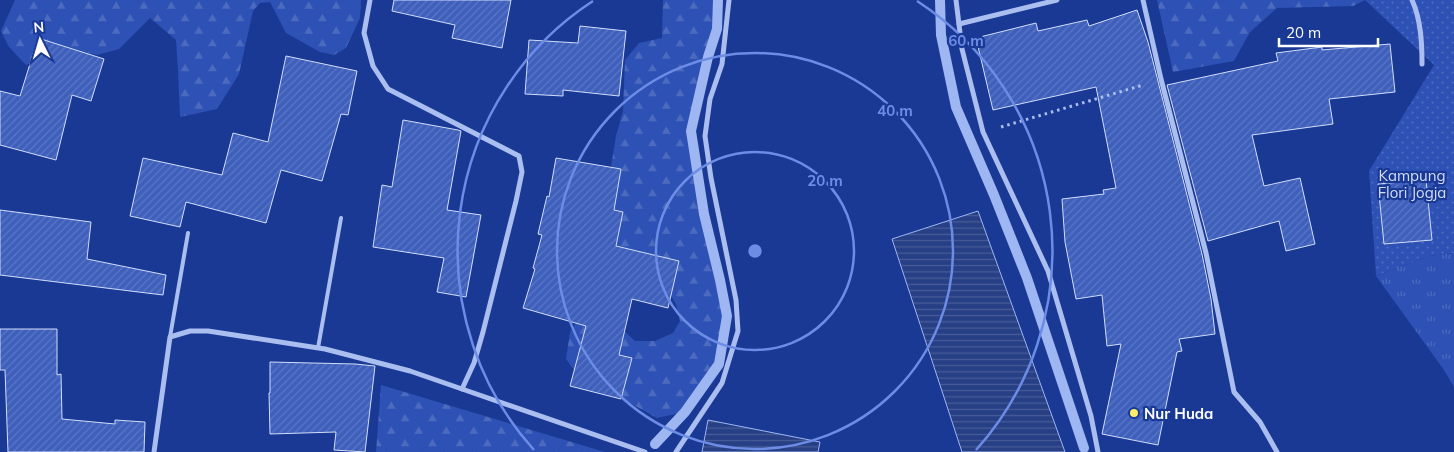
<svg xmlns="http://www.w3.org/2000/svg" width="1454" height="452" font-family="Mulish,sans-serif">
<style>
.grass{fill:url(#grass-tufts)}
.forest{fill:url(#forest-firs)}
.park{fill:url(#park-dots)}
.water{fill:url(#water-rules);stroke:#9eb6f2}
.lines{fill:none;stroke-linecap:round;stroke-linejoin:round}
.stream{stroke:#9eb6f2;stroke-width:10}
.building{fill:url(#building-hatch);stroke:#d2ddfb}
.path{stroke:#abbef0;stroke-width:3;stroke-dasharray:2.5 4;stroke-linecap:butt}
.service{stroke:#abbef0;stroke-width:4}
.minor{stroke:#abbef0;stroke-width:5}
.ring{fill:none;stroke:#6c8ce6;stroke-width:2.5}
.poi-dot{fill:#ffee6a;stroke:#193995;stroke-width:2}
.labels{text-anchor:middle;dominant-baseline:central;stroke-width:4.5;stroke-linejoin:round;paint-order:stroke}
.park-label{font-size:15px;fill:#d2ddfb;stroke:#193995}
.poi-label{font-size:15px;font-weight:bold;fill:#fff;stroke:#193995;text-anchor:start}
.centre{fill:#6c8ce6;stroke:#193995;stroke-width:2.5}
.ring-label{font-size:15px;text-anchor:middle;font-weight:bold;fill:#6c8ce6;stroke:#193995;stroke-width:4.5;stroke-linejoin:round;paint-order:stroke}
</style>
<defs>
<pattern id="grass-tufts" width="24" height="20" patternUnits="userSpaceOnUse" patternTransform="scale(1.25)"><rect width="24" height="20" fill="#2d51b4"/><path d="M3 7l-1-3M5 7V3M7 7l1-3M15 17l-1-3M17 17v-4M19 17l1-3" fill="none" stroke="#4c6bbf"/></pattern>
<pattern id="forest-firs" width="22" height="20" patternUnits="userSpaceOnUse" patternTransform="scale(1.25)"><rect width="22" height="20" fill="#2d51b4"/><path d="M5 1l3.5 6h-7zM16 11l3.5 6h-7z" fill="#4c6bbf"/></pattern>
<pattern id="park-dots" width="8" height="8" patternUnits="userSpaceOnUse" patternTransform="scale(1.25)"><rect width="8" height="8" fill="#2d51b4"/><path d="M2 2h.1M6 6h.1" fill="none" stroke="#4c6bbf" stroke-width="1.8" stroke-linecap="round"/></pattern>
<pattern id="water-rules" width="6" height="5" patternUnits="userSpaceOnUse" patternTransform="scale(1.25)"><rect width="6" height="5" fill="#273f85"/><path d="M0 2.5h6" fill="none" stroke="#475c97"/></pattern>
<pattern id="building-hatch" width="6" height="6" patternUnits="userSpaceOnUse" patternTransform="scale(1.25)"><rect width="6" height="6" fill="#3e5fbb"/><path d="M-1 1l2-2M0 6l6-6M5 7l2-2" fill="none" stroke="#5b77c5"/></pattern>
</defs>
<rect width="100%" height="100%" fill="#193995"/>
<path class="grass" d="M1454,253v134l-10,-17 -68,-94 53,-20z"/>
<g class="forest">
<path d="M15,0h346l-1,18 -14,30 -12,7 -14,-3 -34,-19 -16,-31 -10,1 -7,8 -14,63 -22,35 -37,8 -2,-46 -2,-31 -26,-22 -31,31 -22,6 -33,-7 -38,17 -17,-18 -8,-16z"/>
<path d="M663,0h55l-1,29 -9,28 -17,74 13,83 16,66 7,36 -8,48 -34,48 -28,6 -45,-25 -32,-15 -14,-19 4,-27 9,-14 44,12 12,11h20l18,-8 7,-12 -4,-17 -9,-15 -61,-37v-54l10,-62 7,-25 2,-51 14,-17 23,-5z"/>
<path d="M1157,0h208l-12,6 -76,2 -27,24 -16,29 -61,11z"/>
<path d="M381,385l224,67h-229z"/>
</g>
<path class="park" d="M1365,0h89v253l-25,3 -53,20 -7,-105 65,-106z"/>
<g class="water">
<path d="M978,211l87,241h-103l-70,-213z"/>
<path d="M708,420l112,22 -2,10h-116z"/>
</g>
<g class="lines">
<g class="stream">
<path d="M940,0l1,35 15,72 38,88 33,83 57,170"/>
<path d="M655,444l30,-32 34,-48 8,-48 -7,-36 -16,-66 -13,-83 17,-74 9,-28 1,-29"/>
</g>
</g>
<g class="building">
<path d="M394,0h117l-9,48 -50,-10 3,-13 -63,-14z"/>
<path d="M1137,10l11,32 54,212 9,45 4,35 -36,5 3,12 -5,1 -19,93 -56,-11 19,-90 -14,2 -5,-51 -26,4 -11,-57 -3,-43 42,-5 -1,-4 13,-2 -20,-101 -103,23 -17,-72 60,-15 2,8 49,-11 2,6z"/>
<path d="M580,26l46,5 -7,65 -56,-6v6l-38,-2 4,-54 49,3z"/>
<path d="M38,38l66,21 -13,42 -19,-6 -16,65 -56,-15v-54l20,5z"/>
<path d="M1390,44l5,48 -66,7 4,25 -81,11 12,51 36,-8 15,66 -29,7 -7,-30 -71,20 -41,-156 111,-24 -2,-8 46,-6v3z"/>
<path d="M286,56l71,15 -9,44 -7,-1 -19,67 -41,-11 -15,53 -80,-21 -6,25 -50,-11 13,-58 79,17 11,-42 35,9z"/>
<path d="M403,120l55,10 3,1 -14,79 34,5 -15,82 -29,-5 7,-34 -71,-11 9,-62 10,2z"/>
<path d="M556,158l65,11 -7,41 9,2 -7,34 63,15 -11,47 -36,-9 -13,56 13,3 -11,41 -51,-13 16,-60 -63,-18 12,-39 -2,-1 9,-33 -4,-1 9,-38 2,1z"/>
<path d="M1426,180l6,60 -48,4 -6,-60z"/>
<path d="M0,210l91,12 -4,37 79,16 -3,20 -163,-20z"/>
<path d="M0,329h57v46l4,-1 1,45 53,5v-4l30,2 -1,30h-136l-3,-82h-5z"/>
<path d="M270,362l85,2 20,2 -10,86 -31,-2 2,-18 -66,2 -1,-41h1z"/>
</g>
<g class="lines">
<path class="path" d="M1001,127l142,-42"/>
<g class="service">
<path d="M170,337l18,-104"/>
<path d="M318,348l23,-130"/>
</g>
<g class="minor">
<path d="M956,0l6,49 21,83 65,139 43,145 7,36"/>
<path d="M1143,0l18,79 45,174 28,139 26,30 17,30"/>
<path d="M1412,0c9,20 10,43 10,64"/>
<path d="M959,24l98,-24"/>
<path d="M462,389l183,63"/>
<path d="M154,452l16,-115 20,-6h18l117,18 85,22 52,18 12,-26 9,-31 33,-131 6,-29 -3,-16 -131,-67 -15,-23 -9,-33 6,-33"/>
<path d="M676,452l46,-69 16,-52 -2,-31 -25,-122 -6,-42 5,-37 12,-35 7,-64"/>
</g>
</g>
<g class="ring">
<circle cx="755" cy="251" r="99"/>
<circle cx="755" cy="251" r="198"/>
<path d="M534 450A298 298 0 0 1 593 1M917 1A298 298 0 0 1 976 450"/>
</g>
<circle class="poi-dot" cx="1134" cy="413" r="5"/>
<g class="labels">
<g class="park-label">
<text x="1412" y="175">Kampung<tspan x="1412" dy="17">Flori Jogja</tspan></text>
</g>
<g class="poi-label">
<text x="1144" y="413">Nur Huda</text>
</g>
</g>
<circle cx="755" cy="251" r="8" class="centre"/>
<g class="ring-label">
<text x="966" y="46">60 m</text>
<text x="895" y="116">40 m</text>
<text x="825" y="186">20 m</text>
</g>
<g transform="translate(40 40) rotate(355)" stroke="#193995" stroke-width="4" paint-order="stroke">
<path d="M0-4L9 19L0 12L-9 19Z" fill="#ffffff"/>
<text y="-8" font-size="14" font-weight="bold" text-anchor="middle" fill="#ffffff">N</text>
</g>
<path d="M1279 38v8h99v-8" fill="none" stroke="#ffffff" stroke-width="2.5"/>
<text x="1286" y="38" font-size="15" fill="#ffffff" stroke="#193995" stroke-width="4" paint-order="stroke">20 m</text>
</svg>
